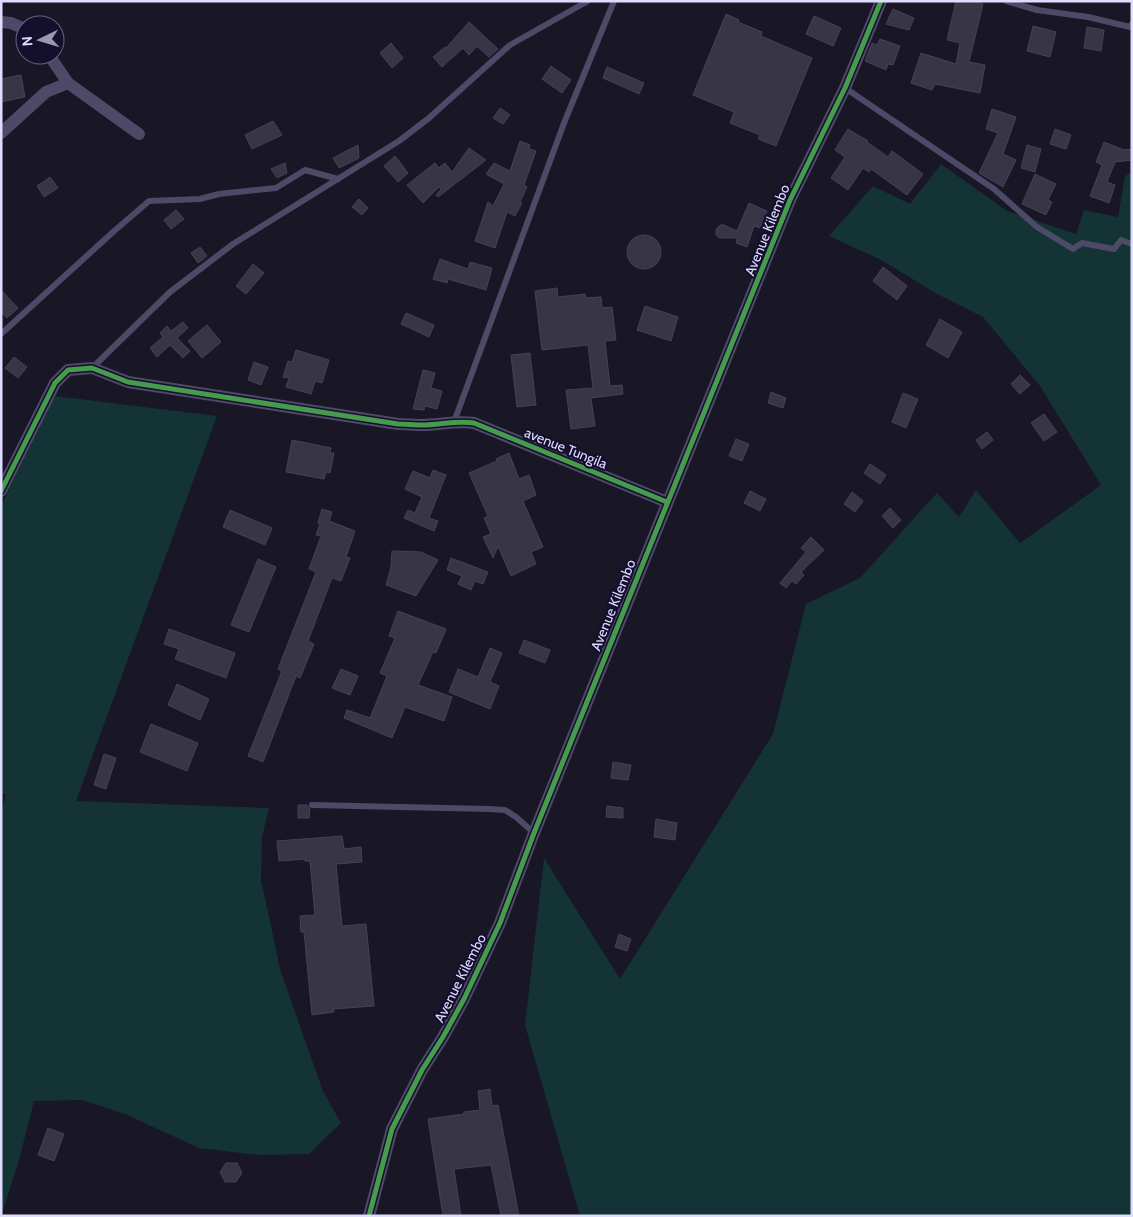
<svg xmlns="http://www.w3.org/2000/svg" width="1133" height="1217" font-family="Cabin,sans-serif">
<style>
.green{fill:#133335}
.building{fill:#383547;stroke:#45415a}
.lines{fill:none;stroke-linecap:round;stroke-linejoin:round}
.lane{stroke:#4c4a67;stroke-width:6}
.street{stroke:#4c4a67;stroke-width:12}
.cycleway-casing{stroke:#140f2d;stroke-width:8}
.cycleway{stroke:#469c4c;stroke-width:5}
.labels{text-anchor:middle;dominant-baseline:central;stroke-width:4.5;stroke-linejoin:round;paint-order:stroke}
.street-label{font-size:14px;fill:#e0dcff;stroke:#140f2d}
</style>
<rect width="100%" height="100%" fill="#191626"/>
<g class="green">
<path d="M941,164l66,47 69,23 8,-24 34,7 7,-41 7,-4v1044h-552l-55,-191 19,-167 76,121 153,-245 33,-130 54,-26 77,-85 22,24 17,-27 44,53 81,-58 -61,-99 -57,-69 -46,-23 -56,-34 -52,-24 44,-50 37,18z"/>
<path d="M55,396l162,20 -141,385 193,7 -7,29 -1,44 9,40 10,48 16,46 27,76 18,32 -32,31 -50,1 -60,-7 -74,-34 -43,-14 -48,1 -16,63 -17,52v-402l5,-20h-5v-288z"/>
</g>
<g class="building">
<path d="M956,1h17l10,3 -14,58 16,3 -5,28 -45,-9 -3,6 -21,-7 10,-30 35,11 4,-21 -13,-3z"/>
<path d="M893,9l21,9 -5,12 -23,-6z"/>
<path d="M726,14l13,6 -1,2 24,10 -1,4 51,22 -36,88 -18,-7 2,-4 -30,-12 4,-11 -41,-17z"/>
<path d="M814,16l27,12 -8,18 -27,-12z"/>
<path d="M469,22l29,27 -9,8 -12,-11 -8,9 -6,-7 -21,19 -9,-10 12,-10 1,1z"/>
<path d="M1033,26l23,6 -6,25 -23,-6z"/>
<path d="M1087,27l17,3 -3,21 -17,-3z"/>
<path d="M880,39l20,7 -7,19 -5,-1 -2,6 -21,-9 7,-18 5,2z"/>
<path d="M391,43l12,15 -11,10 -12,-15z"/>
<path d="M551,66l20,14 -9,13 -20,-14z"/>
<path d="M607,67l37,16 -5,11 -36,-16z"/>
<path d="M21,75l4,22 -24,5v-23z"/>
<path d="M500,108l10,7 -7,9 -10,-6z"/>
<path d="M992,109l24,8 -13,37 13,6 -13,27 -24,-14 19,-40 -12,-4z"/>
<path d="M273,121l9,14 -30,14 -7,-14z"/>
<path d="M848,129l20,12 -1,1 21,15 4,-6 31,23 -16,21 -36,-26 -2,3 -6,-4 -15,22 -17,-12 14,-21 -10,-7z"/>
<path d="M1055,129l16,6 -5,14 -16,-5z"/>
<path d="M520,141l10,4 -1,4 7,2 -12,34 3,2 -7,15 2,1 -7,13 -8,-4 -12,36 -20,-7 13,-39 5,4 11,-22 -18,-10 8,-11 16,8z"/>
<path d="M1104,142l20,8 8,-1v11l-17,2 -8,20 8,3 -6,18 -19,-7 12,-31 -6,-3z"/>
<path d="M358,145l1,13 -20,10 -6,-10z"/>
<path d="M1027,145l14,4 -6,23 -14,-4z"/>
<path d="M469,148l17,12 -48,37 -2,-2 5,-6 -2,-2 -16,16 -16,-18 28,-22 4,5 6,-5 7,9z"/>
<path d="M395,156l13,17 -10,9 -14,-16z"/>
<path d="M285,163l2,10 -10,5 -6,-9z"/>
<path d="M1035,174l21,10 -8,16 4,2 -6,13 -24,-11z"/>
<path d="M50,177l8,11 -14,9 -7,-11z"/>
<path d="M359,199l9,9 -6,7 -10,-8z"/>
<path d="M749,203l18,8 -7,17 -6,-2 -7,21 -11,-4 1,-5h-16l-3,-1 -2,-3v-4l4,-5h4l13,6z"/>
<path d="M176,210l8,9 -13,10 -7,-9z"/>
<circle cx="644" cy="252" r="17"/>
<path d="M200,247l7,9 -9,7 -7,-10z"/>
<path d="M440,259l28,10 2,-7 22,6 -6,22 -38,-11 -1,4 -14,-4z"/>
<path d="M253,264l11,9 -18,21 -10,-8z"/>
<path d="M883,267l24,19 -10,14 -24,-19z"/>
<path d="M557,288l1,9 27,-3 1,4 15,-1 1,11 10,-1 4,33 -11,1 5,45 12,-1 1,9 -32,4 4,28 -24,3 -5,-39 27,-2 -5,-43 -46,5 -7,-59z"/>
<path d="M1,290l17,18 -11,10 -6,-6z"/>
<path d="M645,306l33,11 -7,24 -34,-11z"/>
<path d="M406,313l28,12 -5,12 -28,-13z"/>
<path d="M940,319l22,13 -14,26 -22,-13z"/>
<path d="M183,322l5,6 -11,10 13,13 -7,7 -13,-13 -13,12 -7,-9 13,-11 -3,-4 7,-7 4,5z"/>
<path d="M207,325l14,17 -19,16 -14,-17z"/>
<path d="M296,350l33,10 -7,23 -7,-2 -4,13 -25,-7 3,-9 -6,-1 5,-16 4,1z"/>
<path d="M530,353l6,52 -19,2 -6,-52z"/>
<path d="M14,357l13,10 -9,11 -13,-10z"/>
<path d="M254,362l14,5 -7,18 -13,-5z"/>
<path d="M423,370l12,3 -4,15 11,3 -5,18 -12,-3 -1,4 -11,-1z"/>
<path d="M1020,375l10,10 -10,9 -9,-10z"/>
<path d="M771,392l15,6 -3,10 -15,-5z"/>
<path d="M903,393l15,6 -12,29 -14,-6z"/>
<path d="M1044,414l13,18 -13,9 -13,-18z"/>
<path d="M987,432l6,8 -11,9 -6,-9z"/>
<path d="M736,439l13,5 -7,17 -13,-5z"/>
<path d="M292,440l39,8 -1,5h4l-4,20 -4,-1 -2,7 -38,-7z"/>
<path d="M509,453l10,26 10,-4 7,20 -13,6 20,46 -12,5 5,12 -25,12 -13,-30 -5,12 -10,-21 8,-3 -7,-16 4,-2 -19,-43 28,-12 -1,-2z"/>
<path d="M870,464l16,11 -6,9 -16,-11z"/>
<path d="M433,470l13,5 -17,43 9,3 -4,10 -30,-13 4,-8 7,3 7,-16 -17,-8 8,-18 17,7z"/>
<path d="M750,491l16,8 -6,12 -16,-8z"/>
<path d="M852,492l11,9 -8,11 -11,-8z"/>
<path d="M890,508l11,12 -8,8 -11,-12z"/>
<path d="M322,509l10,3 -3,9 26,10 -9,26 4,1 -9,23 -9,-3 -24,63 6,3 -14,34 -4,-2 -33,86 -15,-6 34,-85 -4,-2 38,-97 -7,-3 12,-33 -5,-1 4,-11 -2,-1z"/>
<path d="M230,510l42,18 -7,17 -42,-18z"/>
<path d="M811,537l13,13 -23,22 3,3 -8,9 -4,-3 -6,7 -6,-5 26,-31 -5,-4z"/>
<path d="M392,551l29,1 17,8 -22,36 -30,-11 5,-18z"/>
<path d="M451,558l37,14 -5,12 -8,-3 -4,9 -13,-6 4,-8 -15,-6z"/>
<path d="M258,559l18,8 -27,65 -18,-7z"/>
<path d="M398,611l48,18 -10,24 -3,-1 -15,33 34,12 -8,24 -39,-14 -13,31 -48,-20 3,-8 23,8 17,-42 -7,-3 15,-35 -6,-2z"/>
<path d="M169,629l66,24 -9,25 -51,-19 4,-10 -15,-5z"/>
<path d="M524,640l26,10 -5,13 -26,-10z"/>
<path d="M490,648l12,5 -12,29 9,4 -9,23 -41,-17 9,-23 20,8z"/>
<path d="M341,669l17,7 -8,19 -18,-7z"/>
<path d="M177,684l32,15 -9,21 -32,-15z"/>
<path d="M151,724l47,19 -11,28 -47,-19z"/>
<path d="M104,754l12,4 -10,31 -12,-4z"/>
<path d="M613,762l18,3 -3,15 -17,-2z"/>
<path d="M298,805h9l3,4 -1,9h-11z"/>
<path d="M607,806l16,2v10l-17,-1z"/>
<path d="M656,819l21,4 -2,17 -21,-3z"/>
<path d="M342,836l2,13 17,-2 1,15 -26,2 6,62 24,-2 8,82 -41,3 1,3 -22,3 -8,-83h-3l-1,-16 15,-1 -5,-54h-5v-2l-26,2 -2,-20z"/>
<path d="M619,934l12,5 -4,12 -12,-4z"/>
<path d="M490,1089l2,17 6,-1 21,111h-18l-10,-51 -37,4 7,47h-18l-15,-97 36,-5v-2l16,-2 -2,-19z"/>
<path d="M48,1128l16,6 -10,27 -16,-6z"/>
<path d="M226,1163h11l5,10 -6,9h-11l-5,-10z"/>
</g>
<g class="lines">
<g class="lane">
<path d="M1006,1l31,9 51,7 42,10 2,-3"/>
<path d="M845,88l149,101 43,38 36,22 9,-6 32,6 7,-9 11,4"/>
<path d="M1,334l112,-102 36,-31 51,-2 19,-5 57,-6 29,-18 33,9"/>
<path d="M92,368l78,-76 63,-48 166,-103 30,-23 81,-73 78,-44"/>
<path d="M454,422l110,-299 50,-122"/>
<path d="M312,805l177,4 16,1 11,7 18,16"/>
</g>
<g class="street">
<path d="M1,22l10,1 14,6"/>
<path d="M49,55l19,28 71,51"/>
<path d="M1,133l45,-41 22,-9"/>
<path d="M1,491l54,-108 13,-13 24,-2 36,14 270,42c8,0 16,1 24,1 18,0 34,-5 52,-2l193,79"/>
<path d="M369,1216l23,-87 30,-59 21,-33 21,-38 36,-76 34,-90 256,-633 55,-112 36,-87"/>
</g>
<defs>
<g id="cycleway">
<path d="M1,491l54,-108 13,-13 24,-2 36,14 270,42c8,0 16,1 24,1 18,0 34,-5 52,-2l193,79"/>
<path d="M369,1216l23,-87 30,-59 21,-33 21,-38 36,-76 34,-90 256,-633 55,-112 36,-87"/>
</g>
</defs>
<use href="#cycleway" class="cycleway-casing"/>
<use href="#cycleway" class="cycleway"/>
</g>
<g class="labels">
<g class="street-label">
<text transform="translate(767 230) rotate(-68)">Avenue Kilembo</text>
<text transform="translate(566 448) rotate(22)">avenue Tungila</text>
<text transform="translate(613 605) rotate(-68)">Avenue Kilembo</text>
<text transform="translate(460 978) rotate(-63)">Avenue Kilembo</text>
</g>
</g>
<rect width="1133" height="1217" fill="none" stroke="#e0dcff" stroke-width="5"/>
<g transform="translate(40 40) rotate(265)"><circle r="24" fill="#140f2d" stroke="#666181"/>
<path d="M0-4L9 19L0 12L-9 19Z" fill="#9a97b3"/>
<text y="-8" font-size="14" font-weight="bold" text-anchor="middle" fill="#e0dcff">N</text>
</g>
</svg>
